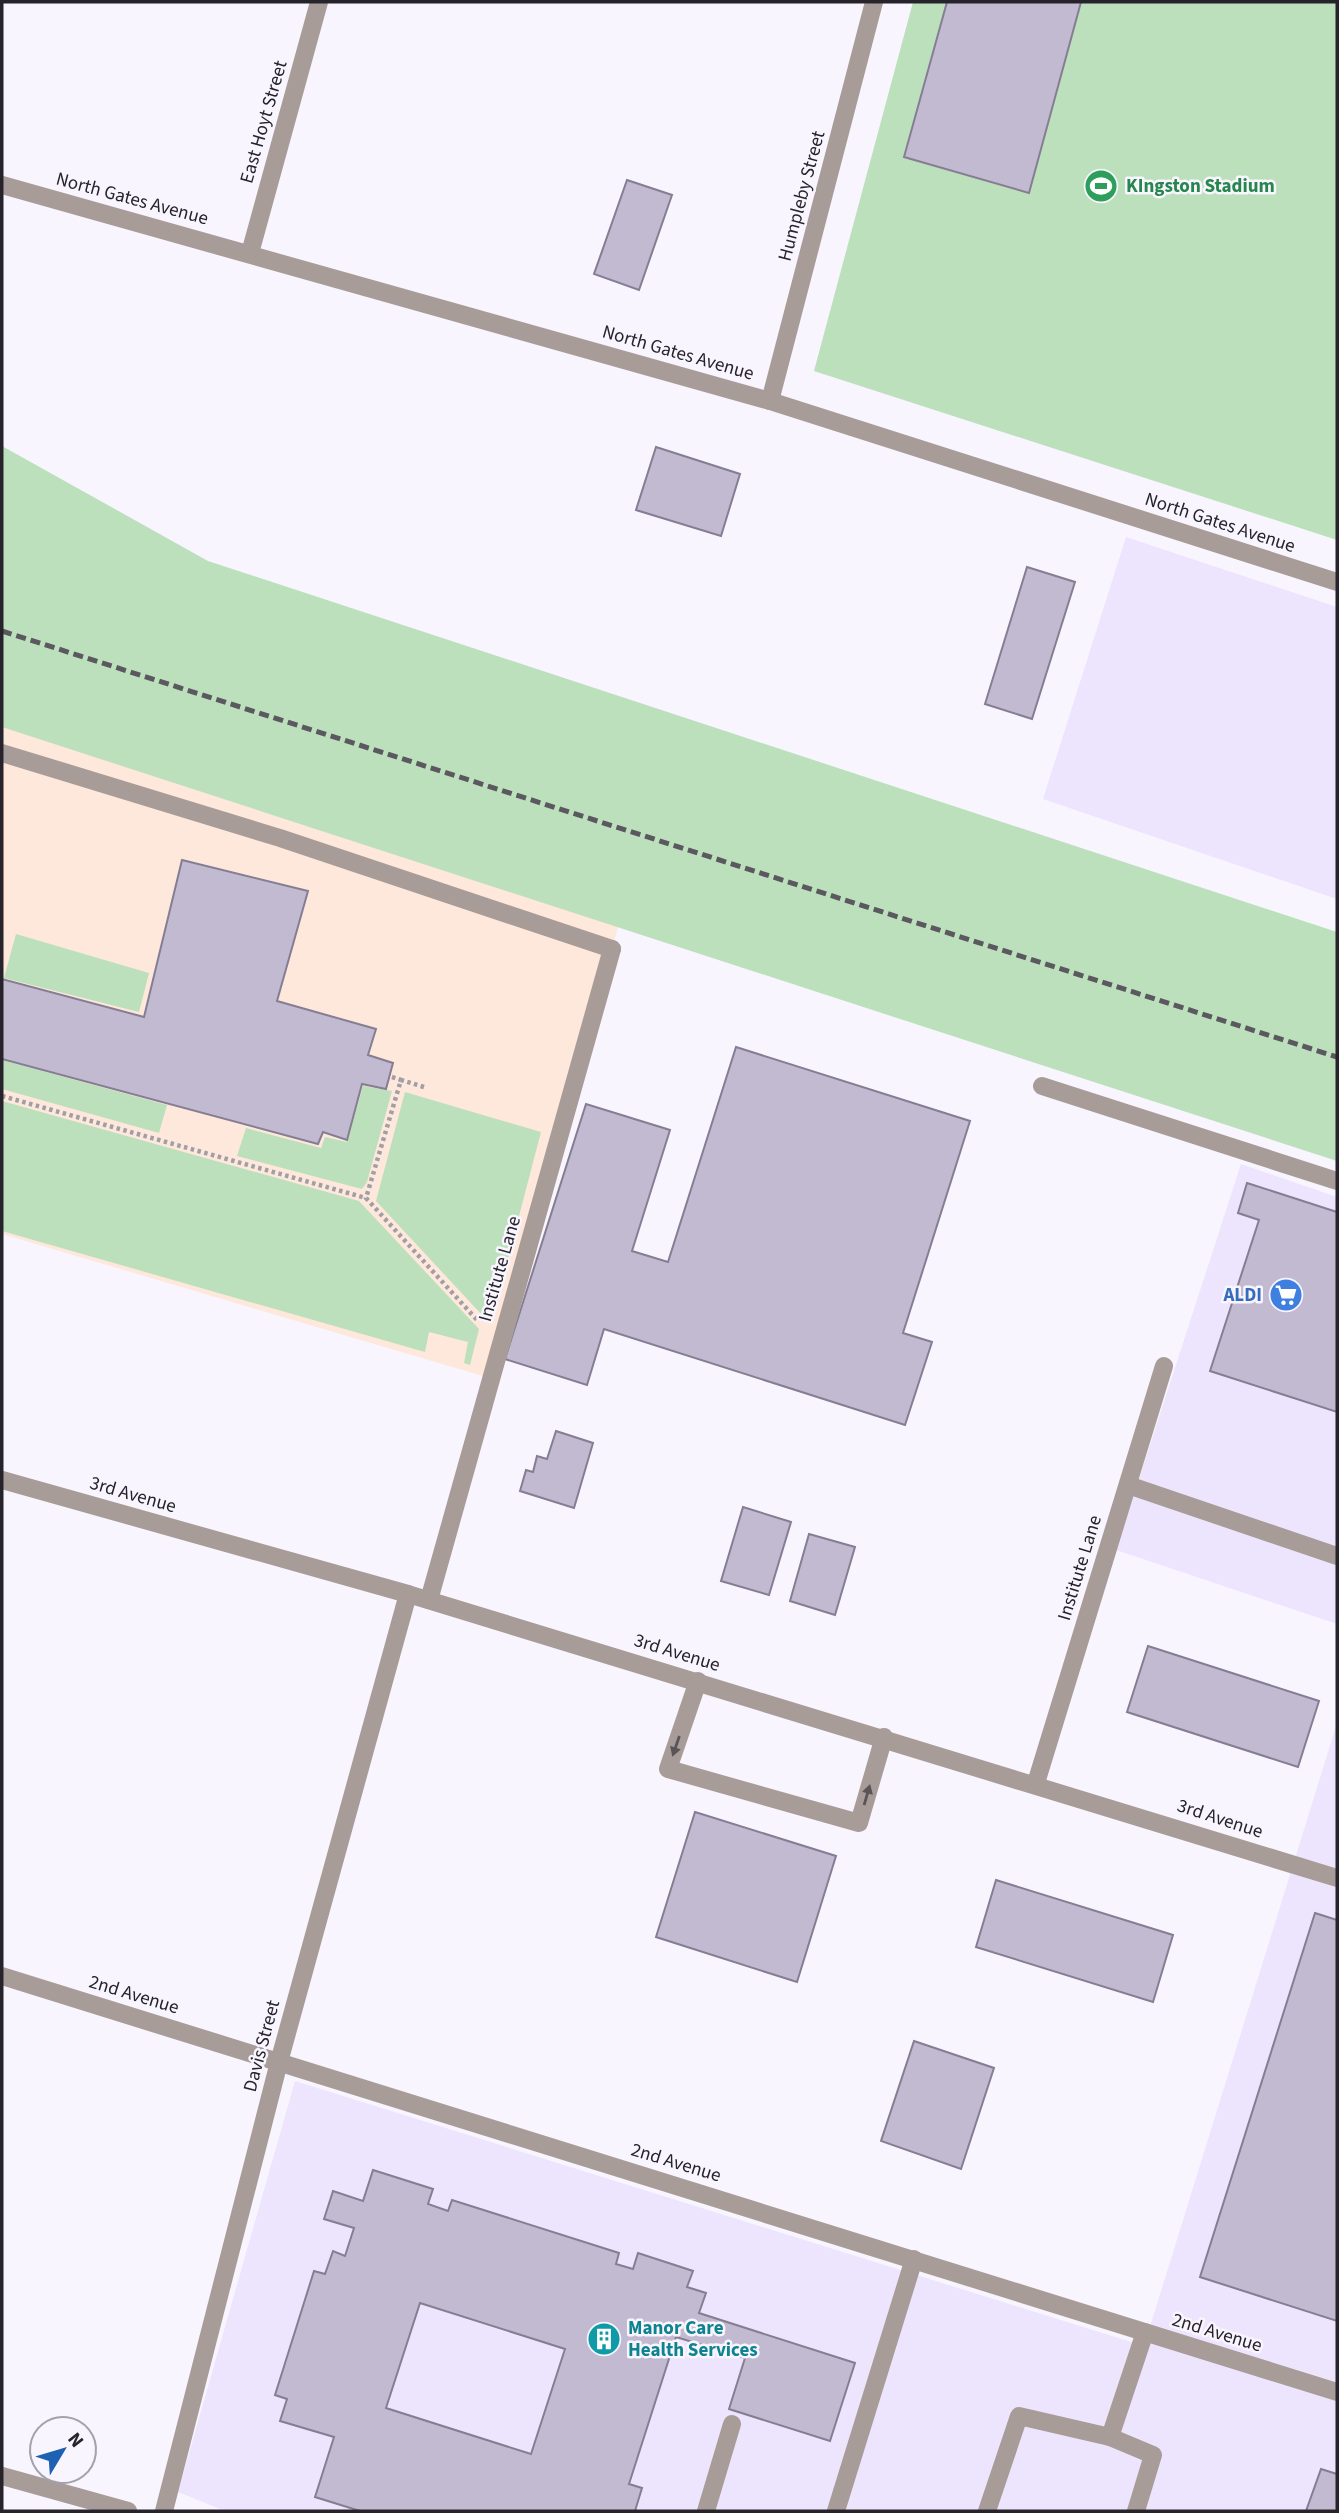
<svg xmlns="http://www.w3.org/2000/svg" width="1339" height="2513" font-family="'Source Sans 3',sans-serif">
<style>
.built{fill:#ede5fe}
.education{fill:#fee7db}
.green{fill:#bce0bc}
.building{fill:#c2bad1;stroke:#857e93;stroke-width:2;fill-rule:evenodd}
.lines{fill:none;stroke-linecap:round;stroke-linejoin:round}
.path{stroke:#a19ea6;stroke-width:4.5;stroke-dasharray:3.5 3.5;stroke-linecap:butt}
.lane{stroke:#a89c98;stroke-width:18}
.street{stroke:#a89c98;stroke-width:18}
.rail{stroke:#5b5860;stroke-width:5;stroke-dasharray:10 5;stroke-linecap:butt}
.oneway{fill:#5a5357}
.labels{text-anchor:middle;dominant-baseline:central;stroke-width:5;stroke-linejoin:round;paint-order:stroke}
.street-label{font-size:19px;fill:#26232b;stroke:#f8f5fe}
.leisure-label{font-size:19px;font-weight:bold;fill:#27864d;stroke:#f8f5fe;text-anchor:start}
.shop-label{font-size:19px;font-weight:bold;fill:#366cbe;stroke:#f8f5fe;text-anchor:end}
.culture-label{font-size:19px;font-weight:bold;fill:#0d838f;stroke:#f8f5fe;text-anchor:start}
</style>
<rect width="100%" height="100%" fill="#f8f5fe"/>
<g class="built">
<path d="M1126,537l211,70v292l-294,-100z"/>
<path d="M1241,1164l96,33v427l-221,-74z"/>
<path d="M1337,1723v788h-1112l-47,-19 117,-411 849,265z"/>
</g>
<path class="education" d="M2,665l635,199 -154,512 -481,-142z"/>
<g class="green">
<path d="M913,2h424v538l-523,-169z"/>
<path d="M2,446l206,115 1129,371v229l-1335,-434z"/>
<path d="M16,934l133,39 -10,39 -135,-34z"/>
<path d="M2,1060l165,45 -8,28 -157,-44z"/>
<path d="M363,1086l29,5 -25,91 -5,7 -125,-33 9,-28 75,20 4,-11 22,5z"/>
<path d="M405,1092l136,40 -41,157 -8,-1 -9,28 -107,-115z"/>
<path d="M2,1101l357,100 120,128 -9,36 -6,-2 4,-21 -39,-10 -4,20 -423,-121z"/>
</g>
<g class="building">
<path d="M947,2h134l-52,191 -125,-36z"/>
<path d="M627,180l45,15 -33,95 -45,-16z"/>
<path d="M656,447l84,27 -19,62 -85,-26z"/>
<path d="M1027,567l48,15 -43,137 -47,-15z"/>
<path d="M182,860l126,31 -31,110 99,28 -8,26 25,8 -7,26 -24,-5 -15,56 -24,-8 -5,12 -316,-85v-80l142,38z"/>
<path d="M736,1047l234,74 -67,212 29,9 -27,83 -301,-96 -17,56 -82,-26 81,-255 84,26 -38,121 36,11z"/>
<path d="M1247,1183l90,29v200l-127,-41 49,-151 -21,-7z"/>
<path d="M556,1431l37,12 -19,65 -54,-17 6,-21 7,2 4,-16 10,3z"/>
<path d="M743,1507l48,15 -22,73 -48,-14z"/>
<path d="M809,1534l46,13 -20,68 -45,-14z"/>
<path d="M1148,1646l171,55 -21,66 -171,-55z"/>
<path d="M695,1812l141,44 -39,126 -141,-45z"/>
<path d="M996,1880l177,55 -20,67 -177,-55z"/>
<path d="M1315,1913l22,7v401l-137,-44z"/>
<path d="M914,2041l80,27 -33,101 -80,-28z"/>
<path d="M373,2170l60,19 -5,15 20,7 4,-11 167,53 -3,11 17,5 5,-16 55,18 -6,16 19,6 -7,20 156,50 -25,78 -101,-32 16,-51 -69,-21 -47,147 13,4 -7,23h-275l-45,-14 19,-60 -54,-16 7,-22 -12,-4 39,-124 11,3 8,-23 12,5 9,-28 -30,-9 9,-28 30,10zM420,2303l145,46 -34,105 -145,-46z"/>
<path d="M1321,2469l16,5v37h-31z"/>
</g>
<g class="lines">
<g class="path">
<path d="M392,1077l9,3"/>
<path d="M424,1087l-23,-7 -35,118 112,123"/>
<path d="M2,1096l364,102"/>
</g>
<g class="lane">
<path d="M2,753l278,85 332,111"/>
<path d="M1042,1086l295,95"/>
<path d="M1128,1485l209,71"/>
<path d="M698,1681l-30,88 191,54 25,-86"/>
<path d="M706,2511l26,-87"/>
<path d="M836,2511l78,-252"/>
<path d="M987,2511l32,-95 91,21"/>
<path d="M1136,2511l17,-56 -43,-18 35,-105"/>
</g>
<g class="street">
<path d="M2,185l768,216 567,181"/>
<path d="M250,253l69,-251"/>
<path d="M770,401l104,-399"/>
<path d="M2,1480l406,114 929,284"/>
<path d="M429,1600l183,-651"/>
<path d="M1036,1783l128,-417"/>
<path d="M2,1976l1335,416"/>
<path d="M2,2476l126,35"/>
<path d="M164,2511l115,-449 129,-468"/>
</g>
<path class="rail" d="M2,631l1335,426"/>
</g>
<defs><path id="oneway-solid" d="M-6-.8H1V-3.2L6.5 0L1 3.2V.8H-6Z" transform="scale(1.75)"/></defs>
<g class="oneway">
<use href="#oneway-solid" transform="translate(676 1746) rotate(109)"/>
<use href="#oneway-solid" transform="translate(867 1795) rotate(-74)"/>
</g>
<defs>
<symbol id="stadium-disc" viewBox="-11 -11 22 22"><circle r="9.5" fill="#2e9e5b" stroke="#f8f5fe"/><path d="M0-5a6.5 5 0 1 0 0 10a6.5 5 0 1 0 0-10ZM-3.5-1.8h7v3.6h-7Z" fill="#fff"/></symbol>
<symbol id="supermarket-disc" viewBox="-11 -11 22 22"><circle r="9.5" fill="#3f7fe0" stroke="#f8f5fe"/><path d="M-6-5.5h2.5l.6 2H6L4.5 2H-2.5L-4.4-4H-6ZM-1.5 3.2a1.3 1.3 0 1 0 .1 0ZM3 3.2a1.3 1.3 0 1 0 .1 0Z" fill="#fff"/></symbol>
<symbol id="building-disc" viewBox="-11 -11 22 22"><circle r="9.5" fill="#0f9aa8" stroke="#f8f5fe"/><path d="M-4-6H4V6H1V3H-1V6H-4ZM-2.5-4.3h1.7v1.8h-1.7ZM.8-4.3h1.7v1.8H.8ZM-2.5-1h1.7V.8h-1.7ZM.8-1h1.7V.8H.8Z" fill="#fff"/></symbol>
</defs>
<g fill-rule="evenodd">
<use href="#stadium-disc" x="1082" y="167" width="38" height="38"/>
<use href="#supermarket-disc" x="1267" y="1276" width="38" height="38"/>
<use href="#building-disc" x="585" y="2320" width="38" height="38"/>
</g>
<g class="labels">
<g class="street-label">
<text transform="translate(264 122) rotate(-74)">East Hoyt Street</text>
<text transform="translate(802 196) rotate(-75)">Humpleby Street</text>
<text transform="translate(132 199) rotate(15)">North Gates Avenue</text>
<text transform="translate(678 353) rotate(16)">North Gates Avenue</text>
<text transform="translate(1220 523) rotate(18)">North Gates Avenue</text>
<text transform="translate(500 1269) rotate(-74)">Institute Lane</text>
<text transform="translate(133 1495) rotate(16)">3rd Avenue</text>
<text transform="translate(1080 1568) rotate(-73)">Institute Lane</text>
<text transform="translate(677 1653) rotate(17)">3rd Avenue</text>
<text transform="translate(1220 1819) rotate(18)">3rd Avenue</text>
<text transform="translate(134 1995) rotate(17)">2nd Avenue</text>
<text transform="translate(262 2046) rotate(-75)">Davis Street</text>
<text transform="translate(676 2163) rotate(17)">2nd Avenue</text>
<text transform="translate(1217 2333) rotate(17)">2nd Avenue</text>
</g>
<g class="leisure-label">
<text x="1126" y="186">KIngston Stadium</text>
</g>
<g class="shop-label">
<text x="1262" y="1295">ALDI</text>
</g>
<g class="culture-label">
<text x="628" y="2328">Manor Care<tspan x="628" dy="22">Health Services</tspan></text>
</g>
</g>
<rect width="1339" height="2513" fill="none" stroke="#26232b" stroke-width="7"/>
<g transform="translate(63 2450) rotate(52)"><circle r="33" fill="#f8f5fe" stroke="#a4a1aa" stroke-width="2"/>
<path d="M0-5L12 26L0 18L-12 26Z" fill="#1e60b1"/>
<text y="-10" font-size="19" font-weight="bold" text-anchor="middle" fill="#26232b">N</text>
</g>
</svg>
